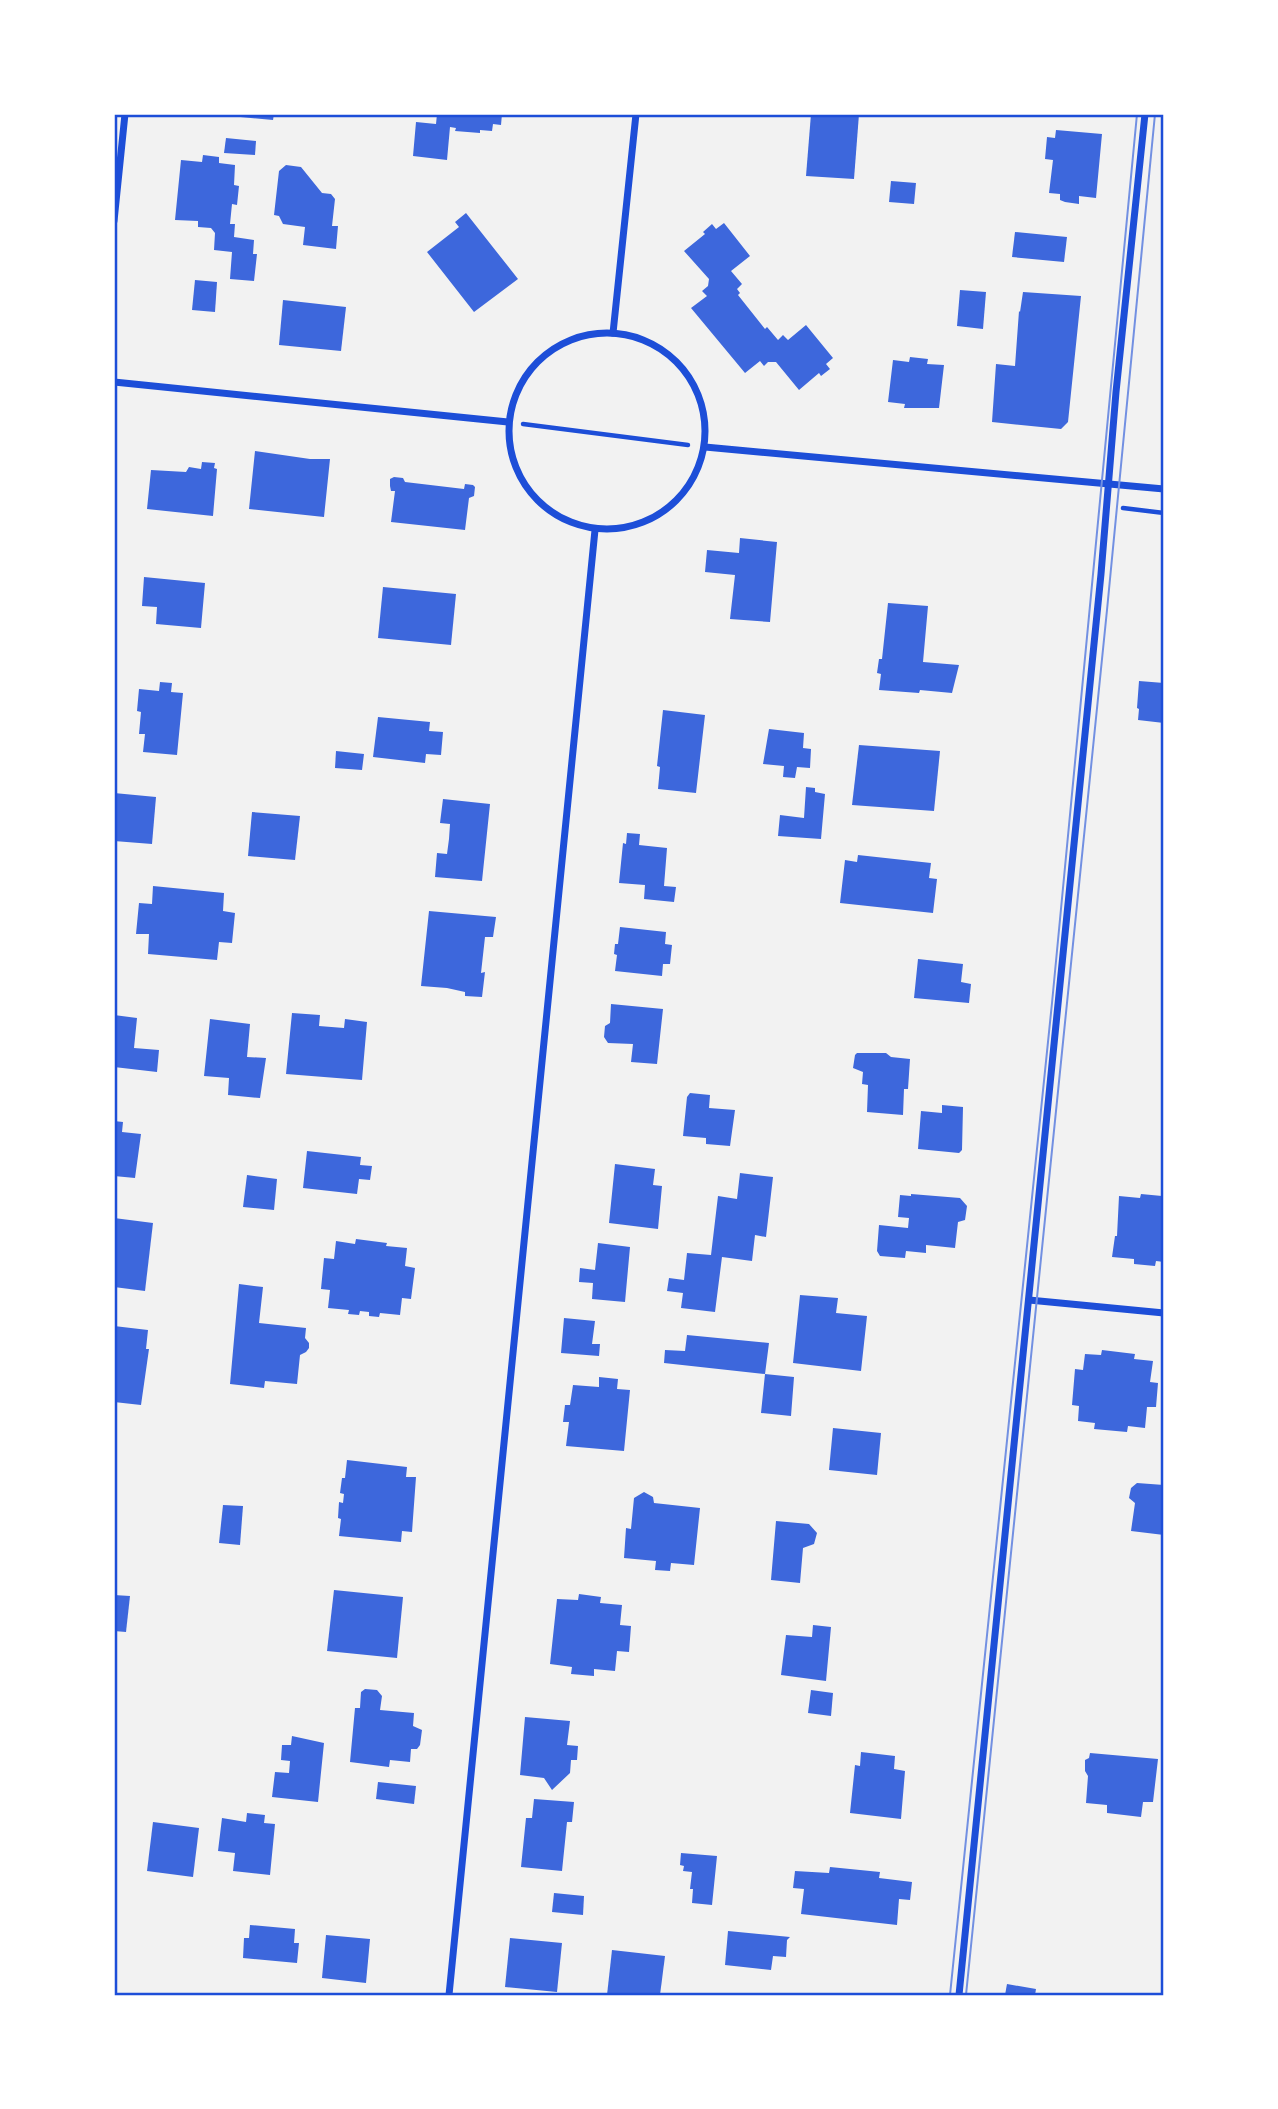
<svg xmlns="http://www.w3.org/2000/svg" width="1278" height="2109" font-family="'PT Serif',serif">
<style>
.building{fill:#3d67dc}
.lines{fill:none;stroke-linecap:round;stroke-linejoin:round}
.path{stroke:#1d4ed8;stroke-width:4.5}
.minor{stroke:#1d4ed8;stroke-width:7}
.tram{stroke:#7290e2;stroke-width:2}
.neatline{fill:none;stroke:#1d4ed8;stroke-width:2.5}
</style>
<rect width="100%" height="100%" fill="#f2f2f2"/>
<g class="building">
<path d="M230,114h44l-1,6 -43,-4z"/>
<path d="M437,114h65l-1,11 -8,-1 -1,7 -12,-1v3l-25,-2 1,-3 -6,-1 -3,33 -34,-4 3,-34 20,2z"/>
<path d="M811,114h48l-5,65 -48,-3z"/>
<path d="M1056,130l46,4 -6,64 -17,-2v8l-14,-2 -5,-2v-6l-11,-1 4,-33 -8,-1 2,-22 8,1z"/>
<path d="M226,138l30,3 -1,14 -31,-2z"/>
<path d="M203,155l16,2v6l16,2 -1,20 5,1 -2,19 -5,-1 -2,20h5l-1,13 20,3 -1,14h4l-3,27 -24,-2 2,-27 -18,-2 1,-17 -4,-5 -13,-1v-6l-23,-1 6,-60 21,2z"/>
<path d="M286,165l15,2 21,26 9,1 4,5 -3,27h6l-2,23 -33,-4 2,-18 -22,-3 -4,-8 -5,-1 5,-44z"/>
<path d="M891,181l25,2 -2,21 -25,-2z"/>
<path d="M466,213l52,66 -44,33 -47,-60 32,-25 -4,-5z"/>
<path d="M724,223l26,33 -19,15 11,13 -5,5 3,4 -2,2 27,34 2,-2 11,13 5,-5 5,5 18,-15 27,33 -7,6 4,5 -9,7 -2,-3 -20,17 -23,-28h-8l-4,4 -4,-5 -15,12 -54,-65 16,-12 -5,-5 6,-5 1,-7 -25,-28 21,-17 -2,-2 9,-8 4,5z"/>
<path d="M1015,232l52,5 -3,25 -52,-5z"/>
<path d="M195,280l22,2 -2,30 -23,-2z"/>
<path d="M960,290l26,2 -3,37 -26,-3z"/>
<path d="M1023,292l58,4 -13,126 -7,7 -69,-7 4,-58 19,2 4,-55 1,1z"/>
<path d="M283,300l63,7 -5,44 -62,-6z"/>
<path d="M910,357l18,2 -1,5 17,1 -5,43h-35l1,-4 -17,-2 5,-42 16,2z"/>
<path d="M255,451l55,8h20l-6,58 -75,-8z"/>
<path d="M202,462l13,1 -1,5 3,1 -4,47 -66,-7 4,-39 35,2 3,-5 12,2z"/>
<path d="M394,477l9,1 2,4 59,7 1,-5 8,1 2,2 -1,9 -5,2 -4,32 -74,-8 4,-31h-4l-1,-5v-7z"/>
<path d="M740,538l37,4 -7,80 -40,-3 5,-44 -30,-3 2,-22 32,3z"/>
<path d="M144,577l61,6 -4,45 -45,-4 1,-17 -15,-1z"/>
<path d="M383,587l73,7 -5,51 -73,-7z"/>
<path d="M888,603l40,3 -5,56 36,3 -7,28 -32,-3 -1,3 -40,-3 2,-16 -4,-1 2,-14h3z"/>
<path d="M1139,681l25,2v40l-26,-3 1,-11 -2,-1z"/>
<path d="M160,682l12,1 -1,9 12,1 -6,62 -34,-3 2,-18h-6l2,-22 -4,-1 2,-22 20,2z"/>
<path d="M663,710l42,5 -9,78 -38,-4 2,-22 -3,-1z"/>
<path d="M378,717l52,5 -1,9 14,1 -2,23 -15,-1 -1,9 -52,-6z"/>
<path d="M769,729l35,4 -1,15 8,1 -1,19 -13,-1 -2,11 -12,-1 1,-11 -21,-2z"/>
<path d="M859,745l81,6 -6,60 -82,-6z"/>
<path d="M336,751l28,3 -2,16 -27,-2z"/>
<path d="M806,787l9,1v4l10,2 -4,45 -43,-3 2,-21 24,3z"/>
<path d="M114,793l42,4 -4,47 -38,-3z"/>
<path d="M443,799l47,5 -8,77 -47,-4 2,-24 10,1 2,-15 1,-15 -10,-1z"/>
<path d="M252,812l48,4 -5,44 -47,-4z"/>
<path d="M627,833l13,1 -1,11 28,3 -3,38 12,1 -2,15 -30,-3 1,-14 -26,-2 4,-40 3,1z"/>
<path d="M858,855l73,8 -2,15 8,1 -4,34 -93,-10 5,-43 12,2z"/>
<path d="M153,886l71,7 -1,18 12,2 -3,30 -13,-1 -2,18 -69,-6 1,-20h-13l3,-31 13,1z"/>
<path d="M429,911l67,6 -3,20h-8l-4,36 4,-1 -3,25 -17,-1v-4l-18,-4 -26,-2z"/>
<path d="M620,927l46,5 -1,12 7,1 -2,19h-7l-1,12 -47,-5 2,-16 -3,-1 1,-10h3z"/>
<path d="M918,959l45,5 -2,18 10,2 -2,19 -55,-5z"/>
<path d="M611,1004l52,5 -6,55 -26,-2 2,-18 -25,-1 -4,-6 1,-11 5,-3z"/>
<path d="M292,1013l28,2 -1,11 25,2 1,-9 22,3 -5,58 -76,-6z"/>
<path d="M114,1015l23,3 -3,30 25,2 -2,22 -43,-5z"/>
<path d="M210,1019l40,5 -3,33 19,1 -6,40 -32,-3 1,-17 -25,-2z"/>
<path d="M857,1053h29l5,4 19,2 -2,30h-4l-1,26 -36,-3 1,-27 -6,-1 1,-12 -10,-4 2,-13z"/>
<path d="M690,1093l20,2 -1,13 26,2 -5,36 -24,-2v-6l-23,-2 4,-39z"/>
<path d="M942,1105l21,2 -1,43 -3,3 -41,-4 3,-38 21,2z"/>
<path d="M114,1121l9,1 -1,10 19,2 -6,44 -21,-2z"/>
<path d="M307,1151l54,6 -1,8 12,1 -2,14 -11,-1 -2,15 -54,-6z"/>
<path d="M615,1164l40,5 -2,16 9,1 -4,43 -49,-6z"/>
<path d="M740,1173l33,4 -7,60 -11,-2 -3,26 -30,-4 -7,55 -34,-4 2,-15 -16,-2 2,-13 15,2 3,-27 24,2 7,-59 19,3z"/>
<path d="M247,1175l30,4 -3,31 -31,-3z"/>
<path d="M911,1194l49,4 7,8 -2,14 -7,2 -3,26 -29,-3v8l-20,-2 -1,7 -25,-2 -3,-5 2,-26 29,3 1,-10 -11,-1 2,-22 11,1z"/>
<path d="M1141,1194l21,2v4l2,1v61l-8,-1 -1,5 -21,-2v-5l-22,-2 3,-21h2l2,-40 21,2z"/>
<path d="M114,1218l39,5 -8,68 -31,-4z"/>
<path d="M356,1239l31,4 -1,3 21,2 -2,18 10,2 -4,31 -9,-1 -2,17 -20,-2 -1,4 -10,-1v-4l-9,-1 -1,4 -11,-1 1,-4 -21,-2 2,-18 -9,-1 3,-31 10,1 2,-18 19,3z"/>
<path d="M598,1243l32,4 -5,55 -33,-3 1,-16 -14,-1 1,-14 15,2z"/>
<path d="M239,1284l24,3 -4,36 47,5 -1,10 4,5v5l-3,4 -6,3 -3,29 -32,-3 -1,7 -34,-4z"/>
<path d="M800,1295l38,3 -2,15 31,3 -6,55 -68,-8z"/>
<path d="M564,1318l31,3 -3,23h8l-1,12 -38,-3z"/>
<path d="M114,1326l34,4 -2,19h3l-8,56 -27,-3z"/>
<path d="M687,1335l82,8 -4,31 29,3 -3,39 -30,-3 4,-39 -101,-11 1,-13 20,1z"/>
<path d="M1102,1350l33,4 -1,5 19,2 -3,21 8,1 -2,24h-9l-2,21 -17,-2 -1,6 -33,-3 1,-6 -17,-2 1,-15 -7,-1 3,-36 8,1 2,-16 16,1z"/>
<path d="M599,1377l19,2 -1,10 13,1 -6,61 -58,-5 3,-24h-6l2,-17h5l3,-20 26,2z"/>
<path d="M833,1428l48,5 -4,42 -48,-5z"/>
<path d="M347,1460l60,7 -1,10h10l-4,55 -10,-1 -1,11 -62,-6 2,-17 -3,-1 1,-16 4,1 1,-9 -4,-1 2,-15h3z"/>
<path d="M1137,1483l27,2v50l-33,-4 4,-28 -6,-5 2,-10z"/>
<path d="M644,1492l9,5 1,6 46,5 -6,57 -23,-2 -1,8 -15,-1 1,-9 -32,-3 2,-30 5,1 3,-31z"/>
<path d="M223,1505l20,1 -3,39 -21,-2z"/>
<path d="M776,1521l33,3 8,9 -3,11 -11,4 -3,35 -29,-3z"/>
<path d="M334,1590l69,7 -6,61 -70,-7z"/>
<path d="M579,1594l22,3 -1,6 22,2 -2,20 11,1 -2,26 -12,-1 -2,20 -21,-2v7l-23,-2 1,-7 -22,-3 7,-65 21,1z"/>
<path d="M114,1595l16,1 -4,36 -12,-1z"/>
<path d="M813,1625l18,2 -5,54 -45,-6 5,-40 26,2z"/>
<path d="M365,1689l12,1 5,6 -2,14 34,3 -1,13 9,4 -2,15 -3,4h-6l-1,13 -20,-2 -1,7 -39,-5 5,-54h5l1,-16z"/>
<path d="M811,1690l22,3 -2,23 -23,-3z"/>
<path d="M525,1717l45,4 -3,24 11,1 -1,14h-6l-1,13 -18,17 -8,-12 -24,-3z"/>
<path d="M292,1736l32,7 -6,59 -46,-5 3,-25 14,1 1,-12 -9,-1 1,-15h9z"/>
<path d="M861,1752l34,4 -1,13 11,2 -4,48 -51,-6 5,-48 5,1z"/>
<path d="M1090,1753l68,6 -5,43h-10l-2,15 -34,-4v-8l-21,-2 2,-27 -3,-5v-11l4,-2z"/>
<path d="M378,1782l38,4 -2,18 -38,-5z"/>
<path d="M534,1799l40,3 -2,20h-5l-5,49 -41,-4 5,-49h6z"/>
<path d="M247,1813l18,2 -1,8 11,1 -5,51 -37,-4 2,-18 -17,-2 4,-33 24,4z"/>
<path d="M153,1822l46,6 -6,49 -46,-6z"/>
<path d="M681,1853l36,3 -5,49 -20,-2 1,-14h-3l2,-17 -9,-1 1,-5 -4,-1z"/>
<path d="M830,1867l50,5 -1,6 33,4 -2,18 -11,-1 -2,26 -96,-11 3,-25 -11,-1 2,-17 34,2z"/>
<path d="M554,1893l30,3 -1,19 -31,-3z"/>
<path d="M250,1925l45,4 -1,14h5l-2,20 -54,-5 1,-20h5z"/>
<path d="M728,1931l62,6 -3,3 -1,17 -13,-1 -2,14 -46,-5z"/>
<path d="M326,1935l44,4 -4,44 -44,-5z"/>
<path d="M510,1938l52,5 -5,49 -52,-5z"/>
<path d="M612,1950l53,6 -5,39h-53z"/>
<path d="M1007,1984l29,5 -1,6h-30z"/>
</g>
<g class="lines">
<g class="path">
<path d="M523,424l165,21"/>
<path d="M1123,508l41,5"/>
</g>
<g class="minor">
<path d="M114,221l11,-107"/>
<circle cx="607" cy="431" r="98"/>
<path d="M613,333l23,-219"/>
<path d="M114,382l394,40"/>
<path d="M705,447l459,42"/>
<path d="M1029,1300l135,13"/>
<path d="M449,1995l146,-1465"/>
<path d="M959,1995l142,-1421 15,-182 29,-278"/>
</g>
<g class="tram">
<path d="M950,1995l102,-992 85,-889"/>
<path d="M966,1995l141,-1385 48,-496"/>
</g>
</g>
<rect width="1278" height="2109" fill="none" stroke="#ffffff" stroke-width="231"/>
<rect x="116" y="116" width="1046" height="1878" class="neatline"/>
</svg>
